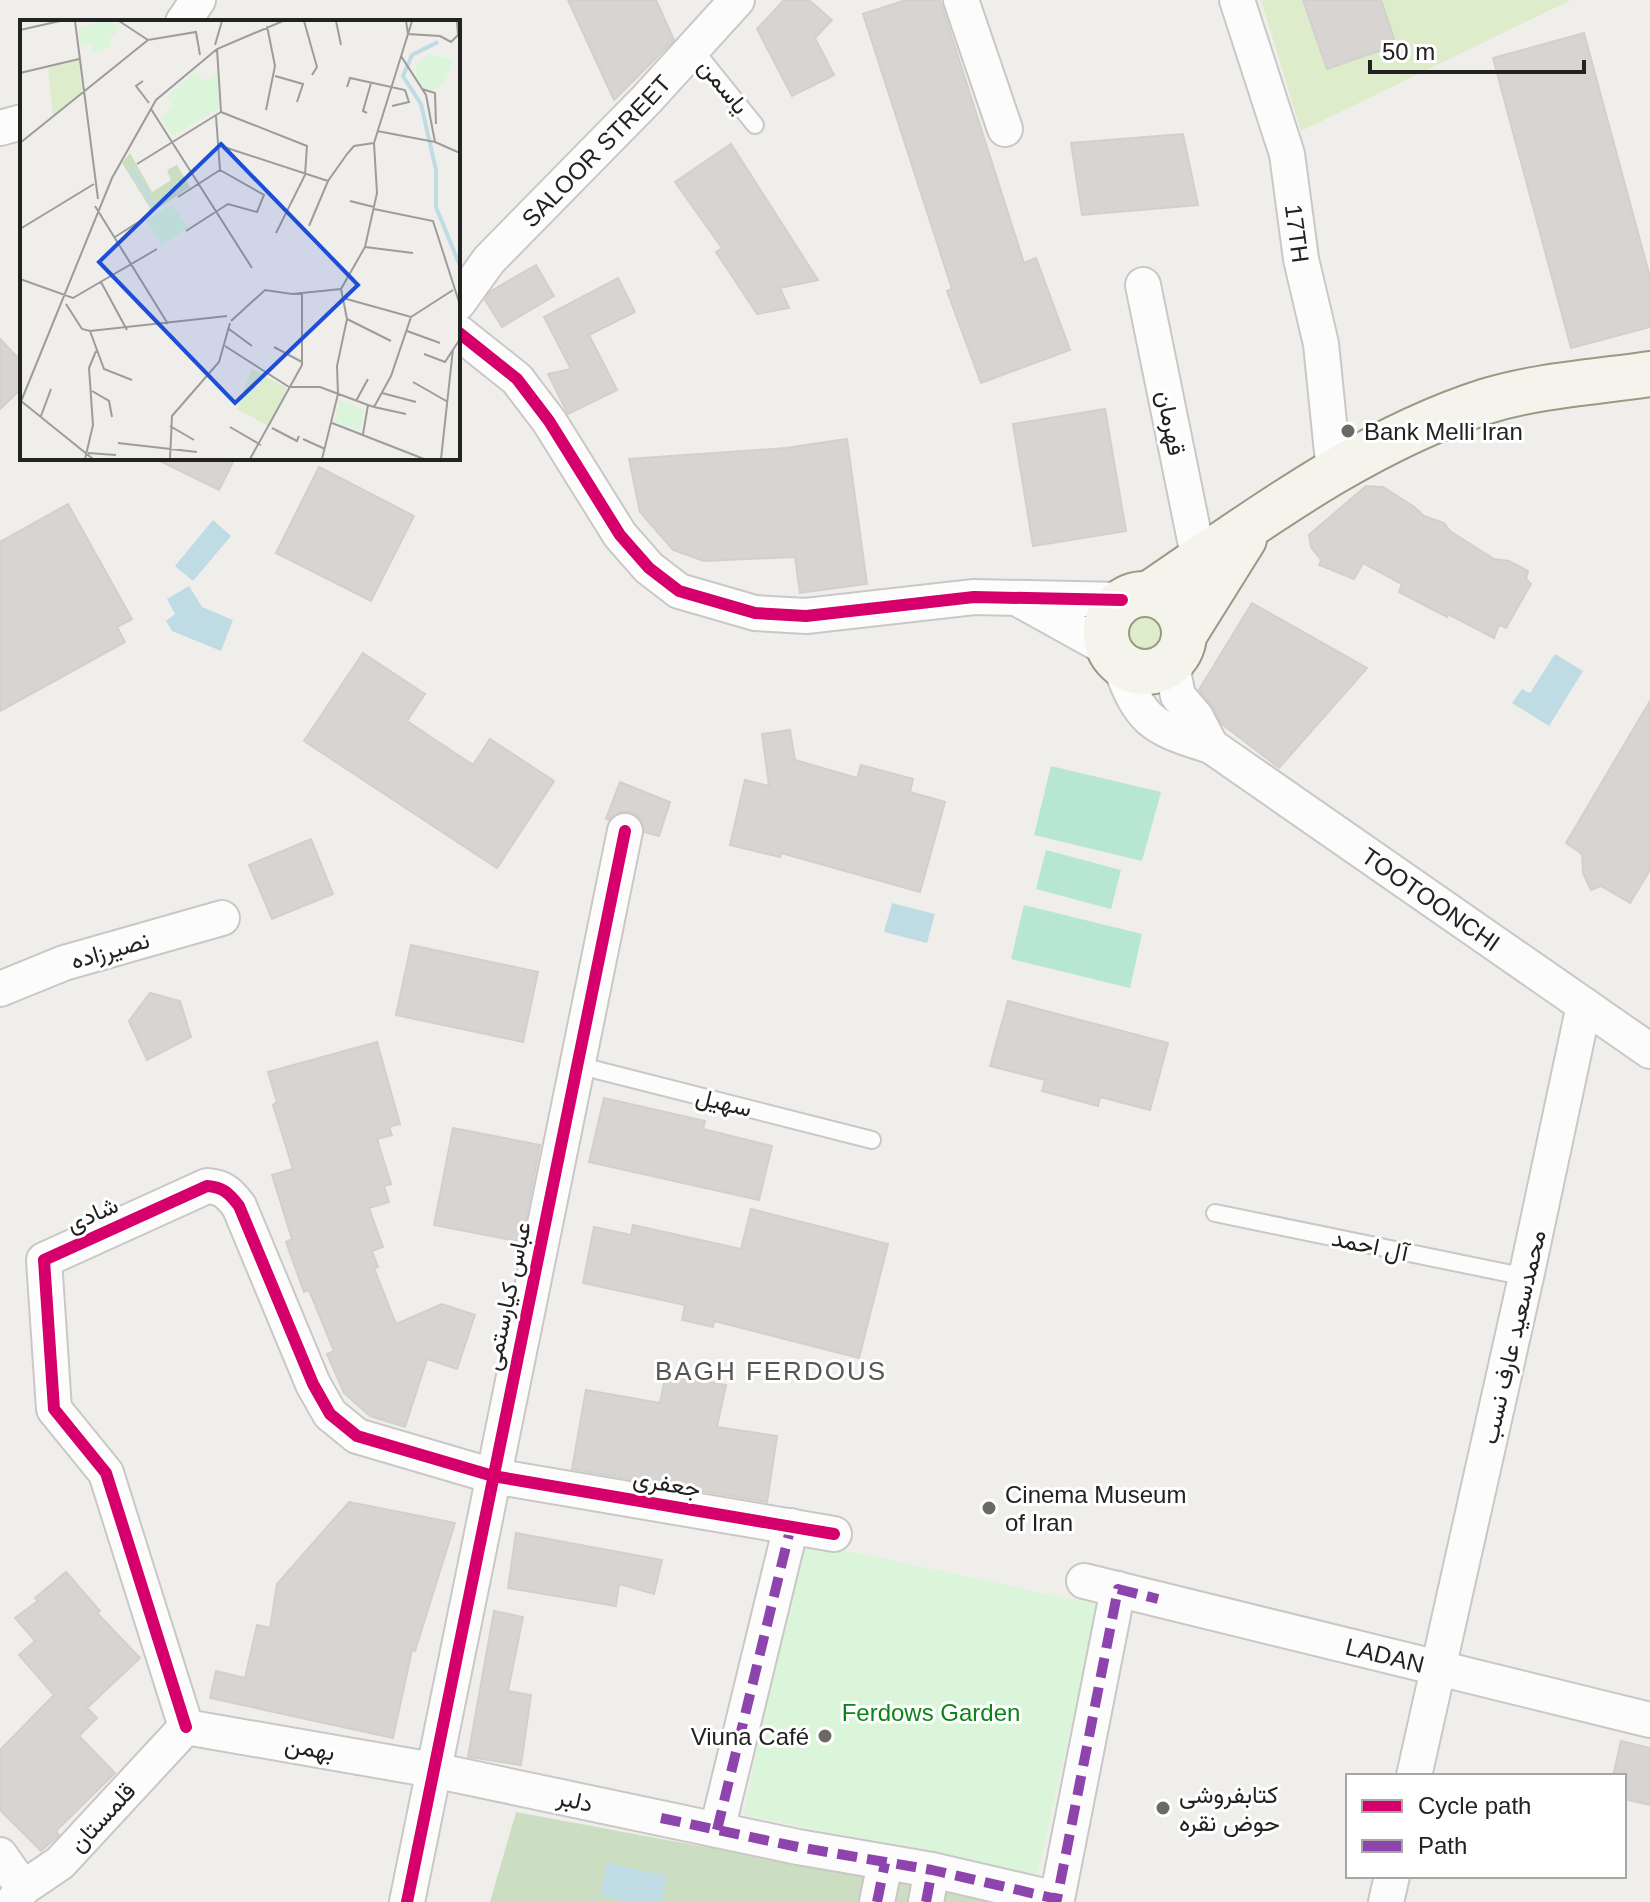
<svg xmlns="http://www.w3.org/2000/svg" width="1650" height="1902" font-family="Helvetica,Vazirmatn,sans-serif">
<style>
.grass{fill:#ddeccb}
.forest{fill:#cbdec1}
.park{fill:#daf5da}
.pitch{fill:#b7e6d2}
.water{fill:#bfdbe3}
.building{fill:#d7d4d2;stroke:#d3d0cc;stroke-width:2}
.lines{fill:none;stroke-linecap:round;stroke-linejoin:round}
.lane-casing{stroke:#c9c8c7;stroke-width:20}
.street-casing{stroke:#c9c8c7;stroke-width:38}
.secondary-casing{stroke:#999a82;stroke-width:48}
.lane{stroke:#fdfcfc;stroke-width:16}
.street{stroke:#fdfcfc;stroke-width:34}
.secondary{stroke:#f4f4ed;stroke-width:44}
.quiet{stroke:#8e44ad;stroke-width:10;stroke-dasharray:20 10;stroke-linecap:butt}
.cycleway-casing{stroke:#fff;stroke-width:17}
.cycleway{stroke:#d6006c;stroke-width:12}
.poi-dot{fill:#6a6968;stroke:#fff;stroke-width:3}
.labels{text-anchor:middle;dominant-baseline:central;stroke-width:6;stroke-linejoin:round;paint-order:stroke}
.street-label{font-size:24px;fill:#222;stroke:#fff}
.poi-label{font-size:24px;fill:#222;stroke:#fff;text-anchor:start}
.park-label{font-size:24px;fill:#0c8416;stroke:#fff}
.neighbourhood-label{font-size:26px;letter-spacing:2px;fill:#555;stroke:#fff}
.inset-river{fill:none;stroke:#bfdbe3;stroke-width:4}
.inset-road{fill:none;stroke:#9e9c9b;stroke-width:2}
.view{fill:#1d4ed8;fill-opacity:0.15;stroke:#1d4ed8;stroke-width:4}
.inset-edge{fill:none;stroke:#222;stroke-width:4}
</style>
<rect width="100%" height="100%" fill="#f0eeeb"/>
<g class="grass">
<path d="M1261,0h310l-270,131z"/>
<path d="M1125,608h39l8,8 -5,39 -20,9 -19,-5c-12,-21 -22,-30 -3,-51z"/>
</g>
<path class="forest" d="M516,1812l486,90h-512z"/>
<path class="park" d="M797,1540l302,65 -62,270 -293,-60z"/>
<g class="pitch">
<path d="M1051,766l110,26 -19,69 -108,-26z"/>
<path d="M1046,850l75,20 -10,39 -75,-20z"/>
<path d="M1024,905l118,29 -12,54 -119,-29z"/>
</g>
<g class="water">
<path d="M213,520l18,16 -38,45 -18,-15z"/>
<path d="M189,586l13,21 31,13 -12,31 -49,-20 -6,-10 9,-7 -8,-15z"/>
<path d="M1555,654l28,17 -34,55 -37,-23 10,-14 8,4z"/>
<path d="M892,903l43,11 -8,29 -43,-11z"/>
<path d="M607,1863l60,13 -6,26h-32l-29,-7z"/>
</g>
<g class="building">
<path d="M568,0h88l18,40 -60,60z"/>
<path d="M784,0h25l23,20 -17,18 19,37 -42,21 -35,-67z"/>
<path d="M906,0h34l84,263 12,-5 34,92 -89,33 -34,-92 5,-2 -89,-275z"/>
<path d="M1303,0h78l15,45 -69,24z"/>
<path d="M1584,33l66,244v50l-79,21 -78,-290z"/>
<path d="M1183,134l15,71 -116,10 -11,-72z"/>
<path d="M731,144l87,136 -38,8 9,20 -32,6 -41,-62 6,-4 -47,-66z"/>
<path d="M536,265l18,31 -52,31 -17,-27 6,-9z"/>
<path d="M618,278l17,34 -46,23 28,55 -49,24 -20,-40 23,-5 -27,-52z"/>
<path d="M0,339l22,23v26l-22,21z"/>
<path d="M1105,409l21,122 -93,15 -20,-122z"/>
<path d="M847,439l20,145 -67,9 -5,-36 -91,4 -31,-11 -33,-38 -11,-53 157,-11z"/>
<path d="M154,458h81l-16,32z"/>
<path d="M319,467l95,49 -43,85 -95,-48z"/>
<path d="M1366,486l17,1 30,19 11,10 20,7 6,8 44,28 15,2 19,10 -2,8 5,5 -25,44 -7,-3 -5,13 -46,-24 -1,3 -48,-25 3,-8 -39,-21 -9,16 -35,-14 2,-5 -10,-13 -2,-12z"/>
<path d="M68,504l64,115 -15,8 8,15 -125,69v-169z"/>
<path d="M1252,603l115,65 -88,100 -57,-44 -11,-20 -12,-14z"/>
<path d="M363,653l62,41 -18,27 66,44 17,-26 64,42 -57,87 -193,-127z"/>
<path d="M1650,701v169l-20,33 -29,-17 -10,4 -8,-17 -1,-19 -16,-11z"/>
<path d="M790,730l5,30 62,18 4,-13 52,14 -3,13 35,10 -25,90 -139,-39 -1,4 -50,-12 15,-65 24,6 -7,-52z"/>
<path d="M620,782l50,20 -11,34 -15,-4 -5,-15 -9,-5h-11l-10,8 -3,-1z"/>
<path d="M311,839l22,55 -61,25 -23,-54z"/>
<path d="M411,945l127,27 -15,70 -127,-27z"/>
<path d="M150,993l30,8 11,36 -44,23 -18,-39z"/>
<path d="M1008,1001l160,42 -18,67 -50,-13 -2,9 -56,-15 3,-11 -55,-14z"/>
<path d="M377,1042l23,82 -11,3 3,8 -15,4 14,45 -7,2 5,16 -20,6 14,39 -11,4 6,16 -4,1 22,56 46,-20 33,11 -18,54 -30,-10 -22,68 -35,-11 -26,-23 -17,-39 7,-3 -25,-61 -5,2 -18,-50 6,-3 -20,-64 21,-6 -20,-64 4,-3 -9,-30z"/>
<path d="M604,1098l101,23 -2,8 69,17 -13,54 -170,-38z"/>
<path d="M453,1128l87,17 -19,97 -87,-17z"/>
<path d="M751,1209l137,35 -29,114 -145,-37 -1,6 -31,-7 3,-15 -102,-22 11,-56 37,8 2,-10 108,24z"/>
<path d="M666,1373l60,12 -9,42 60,9 -10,66 -195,-33 14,-79 74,13z"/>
<path d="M349,1502l106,21 -40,128 -3,-1 -19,88 -183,-40 6,-27 29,7 12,-53 13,3 7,-44z"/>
<path d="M516,1533l146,27 -8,34 -35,-10 -3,22 -108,-18z"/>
<path d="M66,1572l34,39 -3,2 43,45 -53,50 10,10 -18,18 36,37 -59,58 3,4 -18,16 -41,-41v-60l54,-55 -35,-40 16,-14 -20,-23 23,-17 -3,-3z"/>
<path d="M494,1611l29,6 -15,74 23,4 -10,70 -53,-8z"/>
<path d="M1621,1741l29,7v57l-26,-6v-23h-11z"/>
</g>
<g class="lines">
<defs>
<g id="lane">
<path d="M693,48l62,77"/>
<path d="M577,1065l295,75"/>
<path d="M1215,1213l311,64"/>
</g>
<g id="street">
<path d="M961,0l44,129"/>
<path id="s1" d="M1237,0l50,154 14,105 20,85 13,128"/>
<path d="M183,22l15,-22"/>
<path d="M0,128l22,-6"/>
<path d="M1143,285l56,275"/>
<path id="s2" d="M458,303l31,-43 158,-161 90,-99"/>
<path d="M458,332l59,47 32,42 71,114 29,33 30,23 76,22 51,3 168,-19 148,3"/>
<path d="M1018,599l92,51"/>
<path d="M1176,657l-2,19 4,20 18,21 15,29"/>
<path id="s3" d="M1118,661c23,60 31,66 93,85l439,305"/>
<path d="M0,989l64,-26 158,-45"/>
<path id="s4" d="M1084,1581l566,139"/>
<path d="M186,1727l-80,-254 -52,-64 -10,-149 163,-74c16,1 22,7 32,20l74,178 17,30 27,22 136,40 341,58"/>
<path d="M186,1727l247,43 365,77 134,23 125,29 61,-310"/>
<path d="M1414,1776l112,-499 58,-272"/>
<path d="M717,1830l74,-304"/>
<path d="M0,1855l23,33"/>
<path d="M13,1902l10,-14 37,-25 126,-136"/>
<path d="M407,1902l218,-1071"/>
<path d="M877,1902l8,-39"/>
<path d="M926,1902l6,-32"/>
<path d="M1386,1902l6,-26"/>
</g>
<g id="secondary">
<path d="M1149,594c106,-72 215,-154 338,-193 52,-16 110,-19 163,-27"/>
<circle cx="1145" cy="633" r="39"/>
<path d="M1184,635l60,-96"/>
</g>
</defs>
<use href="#lane" class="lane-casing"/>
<use href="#street" class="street-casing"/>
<use href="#secondary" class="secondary-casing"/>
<use href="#lane" class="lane"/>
<use href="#street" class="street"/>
<use href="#secondary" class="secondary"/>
<g class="quiet">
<path d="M661,1818l137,29 134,23 125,29 61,-310 40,10"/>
<path d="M717,1830l74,-304"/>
<path d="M877,1902l8,-39"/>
<path d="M926,1902l6,-32"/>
</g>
<defs>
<g id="cycleway">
<path d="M458,332l59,47 32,42 71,114 29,33 30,23 76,22 51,3 168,-19 148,3"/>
<path d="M186,1727l-80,-254 -52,-64 -10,-149 163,-74c16,1 22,7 32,20l74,178 17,30 27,22 136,40 341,58"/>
<path d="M407,1902l218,-1071"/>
</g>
</defs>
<use href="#cycleway" class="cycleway-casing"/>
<use href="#cycleway" class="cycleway"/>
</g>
<g class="poi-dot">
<circle cx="1348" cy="431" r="8"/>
<circle cx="989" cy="1508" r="8"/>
<circle cx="825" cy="1736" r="8"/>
<circle cx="1163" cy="1808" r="8"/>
</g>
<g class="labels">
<g class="street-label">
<text transform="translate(724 86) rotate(51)">یاسمن</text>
<text stroke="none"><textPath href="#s2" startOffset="206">SALOOR STREET</textPath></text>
<text stroke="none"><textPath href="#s1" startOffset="242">17TH</textPath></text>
<text transform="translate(1171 423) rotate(79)">قهرمان</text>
<text stroke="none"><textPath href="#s3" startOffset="402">TOOTOONCHI</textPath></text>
<text transform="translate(110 950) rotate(-16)">نصیرزاده</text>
<text transform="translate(724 1102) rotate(14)">سهیل</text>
<text transform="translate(92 1214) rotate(-24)">شادی</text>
<text transform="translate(1370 1245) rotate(12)">آل احمد</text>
<text transform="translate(507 1296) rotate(-78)">عباس کیارستمی</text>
<text transform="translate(1513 1337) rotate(-77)">محمدسعید عارف نسب</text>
<text transform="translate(667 1483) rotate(10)">جعفری</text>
<text stroke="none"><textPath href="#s4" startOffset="310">LADAN</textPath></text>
<text transform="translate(310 1748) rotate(10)">بهمن</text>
<text transform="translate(575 1800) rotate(12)">دلبر</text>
<text transform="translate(102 1817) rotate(-47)">قلمستان</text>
</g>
<g class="poi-label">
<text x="1364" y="431">Bank Melli Iran</text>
<text x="1005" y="1494">Cinema Museum<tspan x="1005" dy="28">of Iran</tspan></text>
<text x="809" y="1736" text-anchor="end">Viuna Café</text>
<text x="1179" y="1794">کتابفروشی<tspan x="1179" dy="28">حوض نقره</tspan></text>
</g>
<g class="park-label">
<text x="931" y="1712">Ferdows Garden</text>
</g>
<g class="neighbourhood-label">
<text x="771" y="1371">BAGH FERDOUS</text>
</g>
</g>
<g transform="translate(20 20)">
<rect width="440" height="440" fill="#f0eeeb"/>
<path d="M59,40l4,32 -30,24 -5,-48zM232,349l35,19 -17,39 -33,-18z" fill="#ddeccb"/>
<path d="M110,133l22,39 19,-12 -4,-10 10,-5 13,22 -45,30 5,-9 -28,-45z" fill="#cbdec1"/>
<path d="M82,1l21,5 -14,13 2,8 -18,6 -3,-10 -9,4 -3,-19zM410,34l24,6 -9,21 -12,9 -13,-4 -4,-8v-14zM175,51l10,11 13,-9v36l-45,27 -12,-18 12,-12 -7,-9zM152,184l16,24 -27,17 -15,-25zM319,380l25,9 -4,22 -25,-9z" fill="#daf5da"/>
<path class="inset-river" d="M418,22l-26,13 -9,21 18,28 15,66v37l24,59M111,149l24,38"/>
<path class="inset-road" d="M55,1l23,178M99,1l29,19 48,-8 4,23M284,1l13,46 -5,8M316,1l5,24M392,1l-4,13 32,2 11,6 7,-7 -1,-14M0,10l40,-9M195,25l7,-24M197,29l4,63M0,53l59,-14M255,56l28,8 -6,18M123,61l-7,5 13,17M327,67l3,-9 55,12 4,12 -17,4M402,69l13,4 1,31M131,89l101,159M246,90l9,-44 -8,-40M201,92l86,34 -2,29 -29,58M347,93l-4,-2 8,-28M196,96l4,54M357,111l58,11 -9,-47 -25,-39M415,122l25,11M0,123l128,-103M201,126l107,35M117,144l84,-52M158,177l42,-27M330,181l24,6M75,186l73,118M354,189l59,12 27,84M289,206l19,-45 19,-27 7,-8 20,-3M0,209l74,-45M166,211l42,-27 29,8 7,-17 -44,-25M95,217l25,-16M345,227l48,6M0,259l53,19 84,-49M81,262l26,48M323,278l68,19 42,-27M46,284l16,25 8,2 137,-15M327,299l44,22M211,301l34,-31 27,4 49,-5M209,309l23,17M70,311l14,38 28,11M387,311l33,12M205,326l64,41M254,327l28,15M404,334l21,8 15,-23M393,362l35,20M269,367h31l48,18M72,371l17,10 3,16M362,373l34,9M1,381l72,58M336,381l12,-22M0,384l92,-226 44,-78 61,-51 66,-28M348,385l6,2 17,-31 20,-59M354,387l32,7M21,396l10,-27M312,403l92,36M150,406l24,14M210,407l31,18M252,408l25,13 2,-5M343,414l5,-29M283,419l22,10M98,423l79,9M68,433l28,2M65,439l8,-34 -4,-57 7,-17M150,439l2,-43 47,-54 11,-39M230,439l52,-94v-72M302,439l16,-65 -1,-28 10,-47 -6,-30 24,-42 12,-54 -3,-50 34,-109 -2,-13M421,439l12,-110"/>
<path class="view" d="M201,124l137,141 -123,118 -136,-141z"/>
<rect width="440" height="440" class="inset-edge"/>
</g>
<rect x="1346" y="1774" width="280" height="104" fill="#ffffff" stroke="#a7a7a7" stroke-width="2"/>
<rect x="1362" y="1800" width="40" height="12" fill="#d6006c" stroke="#a7a7a7" stroke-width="2"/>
<text x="1418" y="1814" font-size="24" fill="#222222">Cycle path</text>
<rect x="1362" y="1840" width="40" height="12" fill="#8e44ad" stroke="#a7a7a7" stroke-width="2"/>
<text x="1418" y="1854" font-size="24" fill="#222222">Path</text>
<path d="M1370 60v12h214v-12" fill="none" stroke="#222222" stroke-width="4"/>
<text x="1382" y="60" font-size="24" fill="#222222" stroke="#ffffff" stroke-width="6" paint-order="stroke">50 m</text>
</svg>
